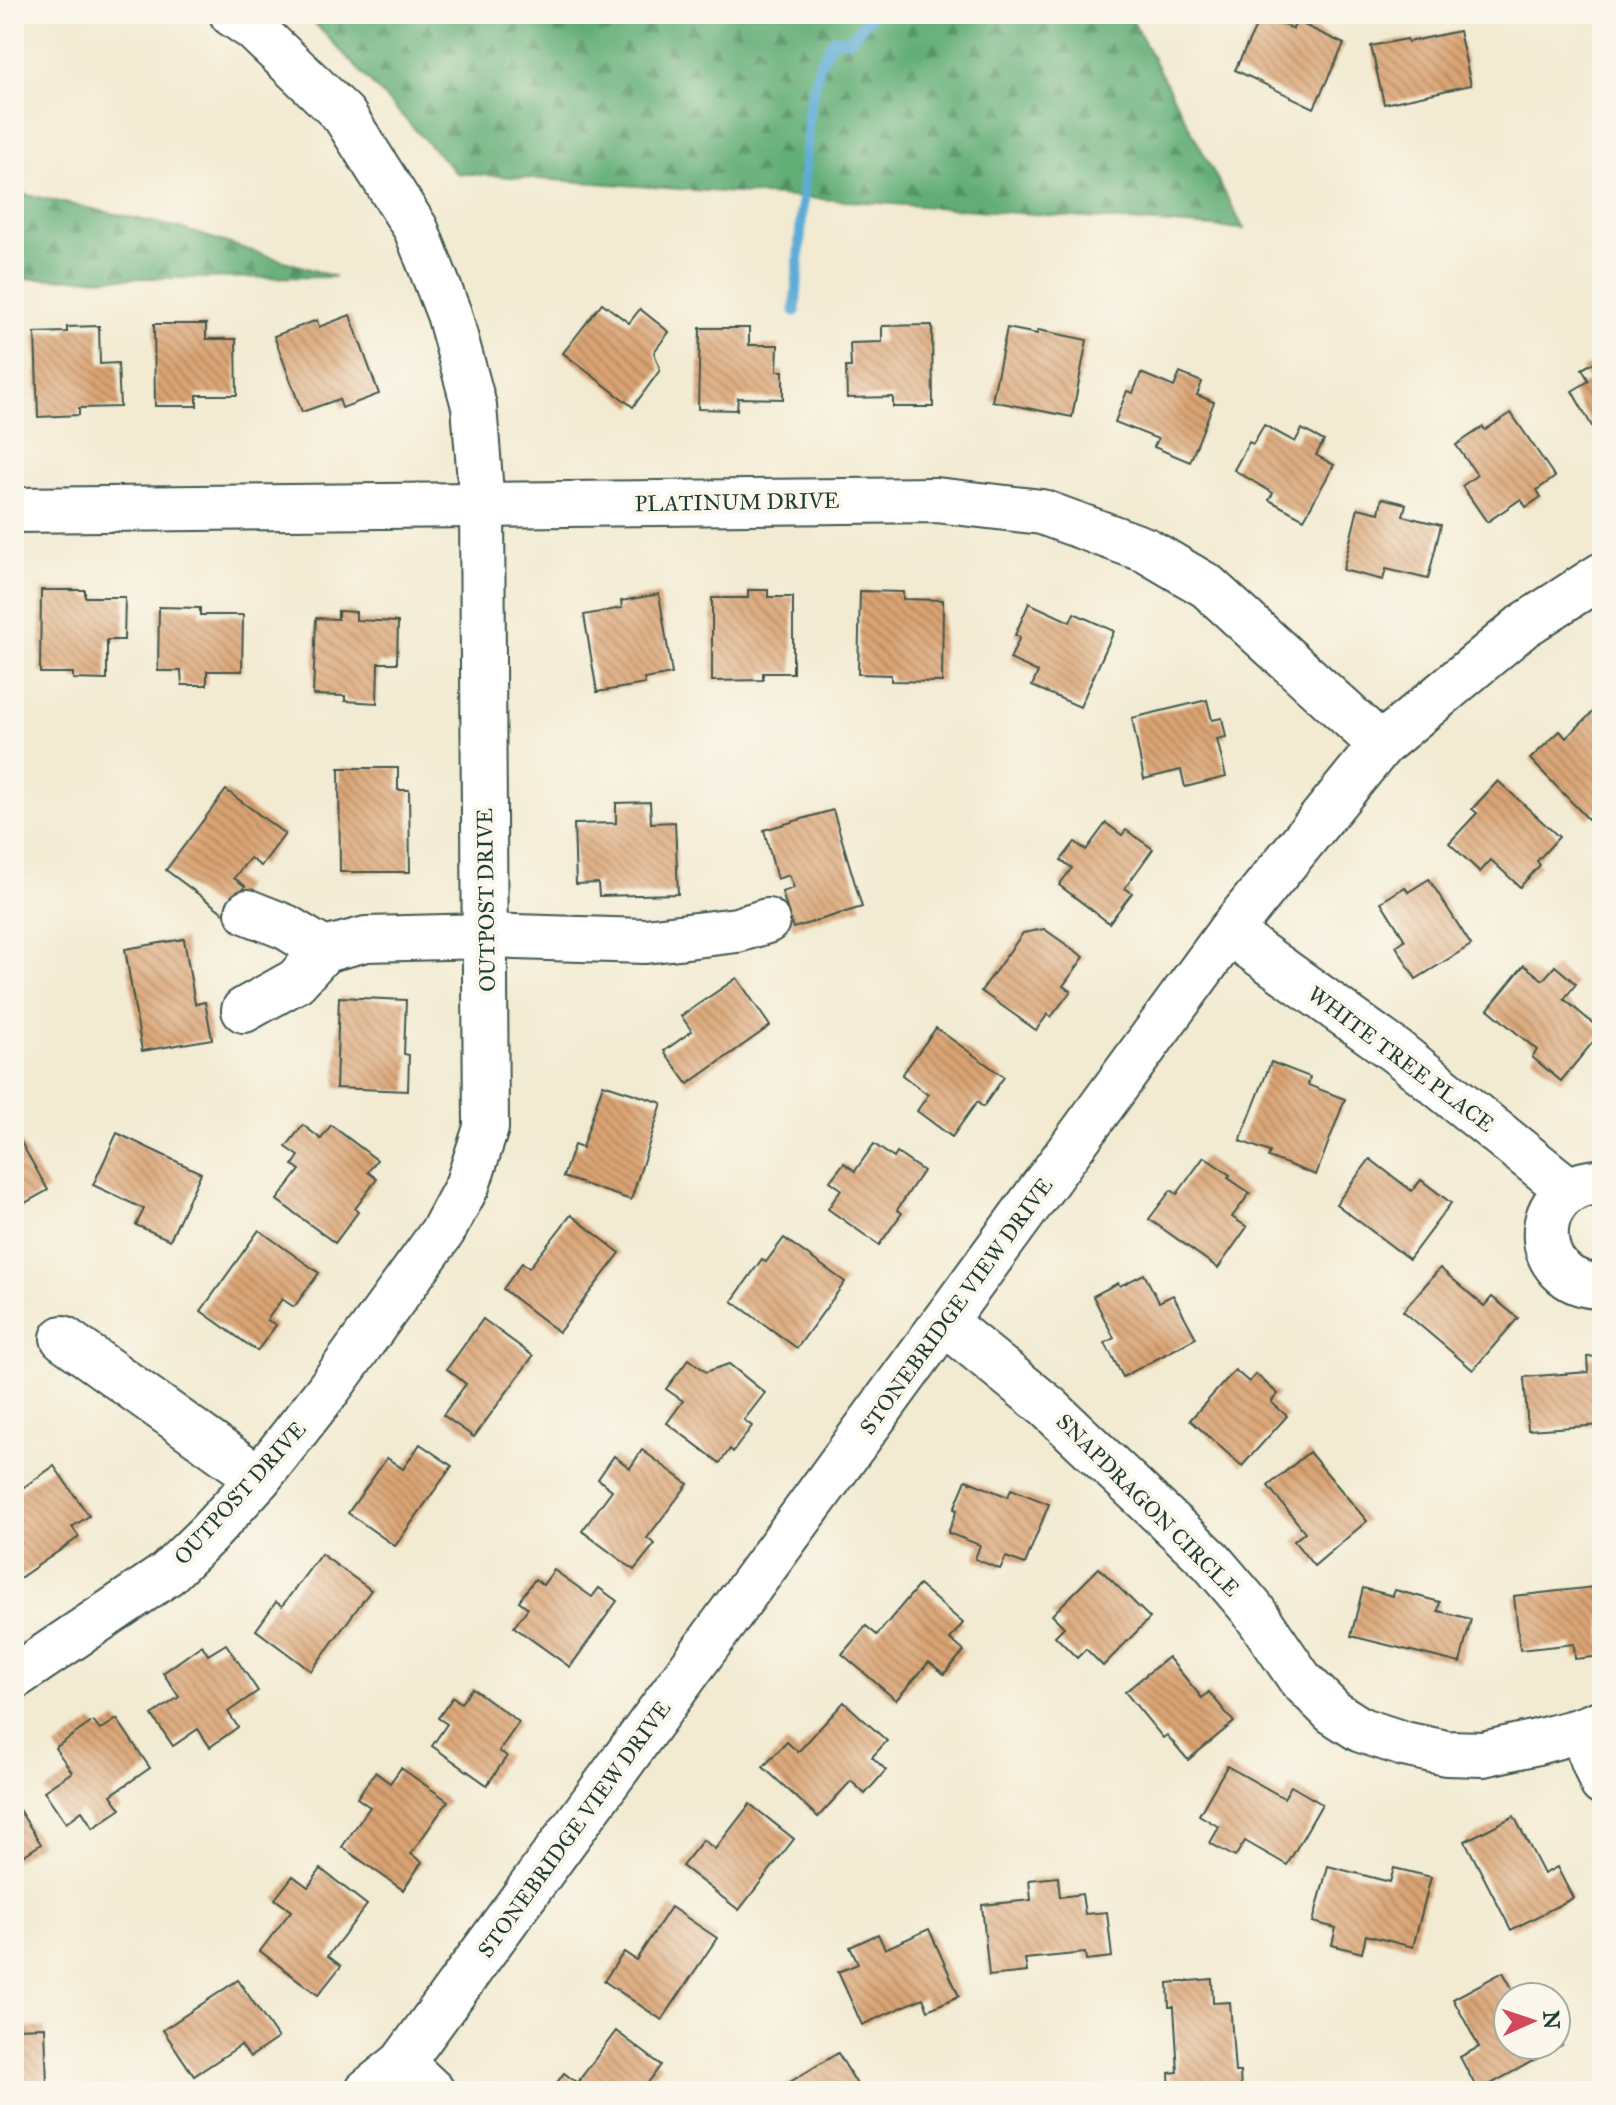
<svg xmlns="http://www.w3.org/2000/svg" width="1616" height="2105" font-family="'IM FELL Great Primer',serif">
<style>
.forest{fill:url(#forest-firs);stroke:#407555;stroke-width:2}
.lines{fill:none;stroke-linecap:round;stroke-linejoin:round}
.stream{stroke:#5dacd7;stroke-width:11}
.building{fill:url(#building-back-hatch)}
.minor-casing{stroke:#3f574c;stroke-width:48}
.minor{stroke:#fff;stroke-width:44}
.labels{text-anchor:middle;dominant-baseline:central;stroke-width:8;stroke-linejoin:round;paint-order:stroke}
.street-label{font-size:22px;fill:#1f3d34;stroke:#fbf7ec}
</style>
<defs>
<pattern id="forest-firs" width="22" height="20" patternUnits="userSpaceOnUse" patternTransform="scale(2)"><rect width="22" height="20" fill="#62ad76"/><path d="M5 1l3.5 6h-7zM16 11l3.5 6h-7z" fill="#508e62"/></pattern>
<pattern id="building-back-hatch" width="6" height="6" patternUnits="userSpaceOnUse" patternTransform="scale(2)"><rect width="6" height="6" fill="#daa373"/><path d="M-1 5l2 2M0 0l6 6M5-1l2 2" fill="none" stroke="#b0865f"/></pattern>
</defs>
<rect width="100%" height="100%" fill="#fbf7ec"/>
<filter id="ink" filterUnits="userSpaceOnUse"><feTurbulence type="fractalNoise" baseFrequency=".0125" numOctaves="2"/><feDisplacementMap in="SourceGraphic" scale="16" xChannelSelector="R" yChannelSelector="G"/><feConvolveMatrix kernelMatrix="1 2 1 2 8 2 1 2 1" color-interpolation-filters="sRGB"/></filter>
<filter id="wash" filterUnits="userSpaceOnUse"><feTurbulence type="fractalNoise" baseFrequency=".006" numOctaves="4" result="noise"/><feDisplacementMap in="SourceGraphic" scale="32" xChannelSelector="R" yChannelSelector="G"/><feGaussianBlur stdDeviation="1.8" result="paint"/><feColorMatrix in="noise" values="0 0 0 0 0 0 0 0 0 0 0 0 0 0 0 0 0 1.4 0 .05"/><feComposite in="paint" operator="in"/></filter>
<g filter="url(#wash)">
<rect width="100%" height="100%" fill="#f2ead1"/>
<g class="forest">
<path d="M306,14h823l115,215 -788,-56z"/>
<path d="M14,192l166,36 155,49 -321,2z"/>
</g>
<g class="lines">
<path class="stream" d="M795,311l14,-202 11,-46 14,-24 16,1 22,-26"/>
</g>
<g id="blocks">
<g class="building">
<path d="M1262,14l31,15 3,-8 48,23 -30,64 -79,-38z"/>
<path d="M1459,31l12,54 -87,19 -13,-58 36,-7 1,3z"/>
<path d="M602,303l27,20 11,-14 29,23 -15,20 6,18 -27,37 -70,-54z"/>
<path d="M350,315l29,79 -37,14 -3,-9 -37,13 -28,-76 43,-16 2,7z"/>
<path d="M154,324h52v15h30l1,56h-40v11h-42z"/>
<path d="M932,325l1,82h-40v-10l-46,1 -1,-31h5l-1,-24 32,-1v-16z"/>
<path d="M99,326l1,38 18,-1 2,44 -41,1v7l-41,2 -3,-84 32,-1v-5z"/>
<path d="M700,328h49v17h29l-1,26h6v28l-45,-1 -1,12 -39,-1z"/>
<path d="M1007,328l30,6 1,-4 49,10 -15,77 -80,-16z"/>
<path d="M1602,358v86l-30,-53 17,-10 -7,-12z"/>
<path d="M1141,373l33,14 6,-14 22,9 -5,13 17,7 -24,60 -36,-15 4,-8 -43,-17 12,-31 6,2z"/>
<path d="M1511,413l44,64 -18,13 4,7 -15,10 -5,-8 -34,23 -25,-36 15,-11 -21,-30 27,-18 2,3z"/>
<path d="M1264,425l31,17 7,-13 22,12 -8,14 18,10 -30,54 -35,-19 4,-7 -39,-23 15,-28 4,2z"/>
<path d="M1382,498l24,6 -3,12 38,9 -13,54 -42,-10 -3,11 -40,-10 15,-62 21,5z"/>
<path d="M41,590h44v7h40l-1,43h-17v40l-34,-1v-6h-33z"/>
<path d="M748,590h20v7h25v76h-30v7l-51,1v-83h36z"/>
<path d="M860,591l43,1v7l40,1 -1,82 -51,-1v-6l-33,-1z"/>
<path d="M659,594l13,80 -28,5 1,5 -48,8 -13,-77 38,-7 -1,-7z"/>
<path d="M1029,603l41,19 4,-9 40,18 -34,76 -48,-21 6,-14 -28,-13 10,-22 -5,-2z"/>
<path d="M159,607l41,1v7h43l-1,56h-35v14h-25l-1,-14h-23z"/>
<path d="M338,611l18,1v8l42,2 -1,41h-19l-1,40 -32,-2v-5l-32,-1 3,-77 22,1z"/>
<path d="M1207,700l5,20 10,-2 4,19 -9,2 9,38 -41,10 -4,-17 -37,9 -12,-61z"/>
<path d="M1600,705l2,3v97l-14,14 -58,-60 30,-28 6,7z"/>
<path d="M339,768h59v22h11l1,82h-70z"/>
<path d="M1498,781l61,56 -22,24 3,4 -20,22 -29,-27 -11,12 -31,-29 28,-30 -5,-4z"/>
<path d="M226,790l59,44 -24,32 -11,-8 -16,20 11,8 -20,28 -59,-44z"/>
<path d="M650,802l1,21 24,-1 3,72 -79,2 -1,-13 -22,1 -2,-60 42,-1v-20z"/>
<path d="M833,810l29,97 -69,21 -11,-36 12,-4 -5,-13 -12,4 -13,-49z"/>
<path d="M1106,823l16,12 4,-5 27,19 -28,39 7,5 -23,30 -50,-38 13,-17 -11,-8 14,-18 11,8z"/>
<path d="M1429,879l42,66 -55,34 -20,-33 9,-6 -24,-38 24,-15 3,5z"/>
<path d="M1044,929l40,28 -21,29 8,5 -20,26 -3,-3 -12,16 -55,-39 42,-58z"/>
<path d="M184,939l11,65 10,-2 7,37 -70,12 -17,-102z"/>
<path d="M1524,965l19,15 12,-14 21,18 -12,15 38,32 -41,50 -29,-24 5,-7 -49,-41z"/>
<path d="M737,978l33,48 -82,58 -24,-33 28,-20 -11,-15z"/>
<path d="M339,997l67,3 -2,54 5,1 -1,36 -72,-3z"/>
<path d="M936,1028l68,49 -21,30 -6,-5 -25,35 -35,-26 11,-16 -26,-20z"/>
<path d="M1271,1062l39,15 -2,8 37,14 -29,76 -48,-18 2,-5 -30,-11z"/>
<path d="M603,1084l59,19 -31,97 -68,-23 11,-32 8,3z"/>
<path d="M303,1125l18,14 10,-14 46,35 -9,12 9,7 -22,30 3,3 -23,31 -58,-43 23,-30 -7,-5 6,-9 -13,-9z"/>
<path d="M14,1130l34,60 -34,19z"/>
<path d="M117,1133l84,40 -31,67 -34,-15 8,-16 -51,-24z"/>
<path d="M874,1144l20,14 3,-5 26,18 -26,39 5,3 -23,32 -51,-36 13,-20 -11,-8 14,-18 11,8z"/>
<path d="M1204,1157l26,18 -2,3 22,15 -18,24 15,10 -29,41 -69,-49 22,-29 6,4z"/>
<path d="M1370,1159l42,32 9,-11 30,23 -42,56 -73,-55z"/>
<path d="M571,1215l49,38 -61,79 -56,-43 19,-26 7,5z"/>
<path d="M259,1230l60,43 -25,34 -12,-8 -15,21 9,5 -19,26 -56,-40z"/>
<path d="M784,1238l61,44 -48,66 -65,-47 30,-42 4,3z"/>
<path d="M1440,1268l44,38 8,-9 26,21 -45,52 -70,-59z"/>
<path d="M1144,1274l15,28 14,-7 23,43 -73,39 -18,-34 9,-5 -21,-42 25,-13 2,3z"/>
<path d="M483,1319l50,37 -59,81 -31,-22 23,-31 -19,-15z"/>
<path d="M1602,1356v69l-74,5 -4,-53 64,-5 -1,-15z"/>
<path d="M689,1359l17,13 23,-8 36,29 -21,27 8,6 -19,26 -3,-3 -10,14 -53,-40 16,-22 -17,-12z"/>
<path d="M1235,1370l14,12 7,-8 22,20 -7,8 16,14 -45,50 -52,-46z"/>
<path d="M420,1444l32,22 -57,80 -47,-33 39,-55 16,11z"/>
<path d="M642,1450l46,34 -41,54 8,6 -21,26 -52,-39 30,-41 -14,-11 16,-23 16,12z"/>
<path d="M1309,1452l58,69 -53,45 -20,-25 11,-9 -37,-46z"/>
<path d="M54,1466l35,50 -17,11 7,10 -65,45v-88z"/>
<path d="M966,1480l42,17 3,-8 38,15 -24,60 -19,-7 -6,12 -25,-10 5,-14 -32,-12 9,-23 -3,-1z"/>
<path d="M321,1554l50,36 -60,81 -55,-41 20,-28 6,4z"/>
<path d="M1099,1568l51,50 -47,48 -17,-17 -9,9 -22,-22 9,-9 -12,-12z"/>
<path d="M554,1570l38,27 7,-9 18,13 -47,66 -56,-40 14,-19 -9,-7 16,-22 8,6z"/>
<path d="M919,1585l44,38 -13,16 14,12 -20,23 -15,-12 -33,38 -54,-46 24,-28 11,9z"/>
<path d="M1602,1586v70l-27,3 -1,-15 -54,6 -6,-54z"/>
<path d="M1363,1588l30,8 2,-6 45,12 -2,9 33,8 -11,44 -109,-27z"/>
<path d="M226,1644l32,47 -30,21 10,15 -28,20 -12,-18 -25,17 -21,-31 27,-18 -16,-24 39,-28 6,10z"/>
<path d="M1168,1657l34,41 7,-6 25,30 -46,38 -21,-25 -4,3 -38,-46z"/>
<path d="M472,1688l47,34 -20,29 8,5 -20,29 -55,-39 15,-22 -9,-6 15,-21 8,6z"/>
<path d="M844,1702l43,39 -15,16 14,13 -21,24 -14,-13 -33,36 -55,-50 24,-25 11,10z"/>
<path d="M117,1719l33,49 -39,27 10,14 -28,19 -11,-17 -16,12 -22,-32 28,-19 -17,-24 38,-27 7,9z"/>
<path d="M1227,1766l57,32 7,-12 31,18 -35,61 -42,-24 -10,16 -25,-14 9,-16 -20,-12z"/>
<path d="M401,1768l47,33 -37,53 11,8 -19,28 -61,-43 28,-40 -13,-9 18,-26 15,11z"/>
<path d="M14,1802l27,42 -27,18z"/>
<path d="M750,1804l44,35 -55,71 -57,-44 21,-26 12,9z"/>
<path d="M1514,1816l30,58 13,-7 16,31 -62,32 -46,-89z"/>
<path d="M1328,1866l62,16 4,-14 37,9 -18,70 -47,-12 -4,18 -30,-8 4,-17 -23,-6z"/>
<path d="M321,1869l46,36 -39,51 13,10 -23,29 -58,-44 31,-40 -16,-12 18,-23 15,11z"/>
<path d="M1058,1877l2,20 22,-3 3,20 22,-2 5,45 -26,3 -1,-7 -60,6 2,13 -38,4 -7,-71 49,-5 -2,-20z"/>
<path d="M671,1907l46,31 -55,82 -58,-39 20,-29 12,8z"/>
<path d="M929,1929l30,67 -31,14 -5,-12 -61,27 -24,-53 20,-8 -8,-17 28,-13 7,15z"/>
<path d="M1503,1972l14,25h-9v48h48v-9l6,9 -84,46 -18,-34 19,-10 -26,-48z"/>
<path d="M1212,1979l1,24 17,-1 5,70h5l1,19h-71l-1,-18 9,-1 -4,-65h-5l-1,-24z"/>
<path d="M238,1980l40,58 -28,19 -9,-12 -47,31 -31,-46z"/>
<path d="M45,2027l2,59 -27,1v-9h-6v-50z"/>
<path d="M616,2031l45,34 -14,19 9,7h-105l13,-18 13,10z"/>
<path d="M838,2053l23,38h-86z"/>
</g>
</g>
</g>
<g filter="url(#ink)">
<use href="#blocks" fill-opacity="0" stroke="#3f574c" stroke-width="2"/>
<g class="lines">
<defs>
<g id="minor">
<path d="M14,510l922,-10 106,12 104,38 61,36 174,159"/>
<path d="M248,912l38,15 38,23 42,-11 120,-3 159,5 92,-11 30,-9"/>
<path d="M1229,932l168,120 172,138"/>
<path d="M244,1010l52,-29 28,-31"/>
<path d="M1602,1182c-75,0 -75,104 0,104"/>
<path d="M945,1323l103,84 163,154 41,48 48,70 33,33 28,18 43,14 42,9 37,1 50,-11 48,-13 21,-8"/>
<path d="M63,1338l196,140"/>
<path d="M14,1677l153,-103 42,-41 50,-55 69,-88 115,-159 24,-45 19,-58 -4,-622 -8,-100 -25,-92 -33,-85 -72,-114 -90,-86 -22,-15"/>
<path d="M1581,1730l21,53"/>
<path d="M402,2063l30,28"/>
<path d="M367,2091l35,-28 827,-1131 152,-187 142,-119 79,-51"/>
</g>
</defs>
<use href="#minor" class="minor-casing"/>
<use href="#minor" class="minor"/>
</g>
</g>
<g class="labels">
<g class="street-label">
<text transform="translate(737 502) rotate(-1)">PLATINUM DRIVE</text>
<text transform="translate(486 900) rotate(-91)">OUTPOST DRIVE</text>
<text transform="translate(1401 1059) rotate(37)">WHITE TREE PLACE</text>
<text transform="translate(956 1306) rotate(-54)">STONEBRIDGE VIEW DRIVE</text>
<text transform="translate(240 1493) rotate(-48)">OUTPOST DRIVE</text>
<text transform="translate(1148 1505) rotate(45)">SNAPDRAGON CIRCLE</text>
<text transform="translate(574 1829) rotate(-54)">STONEBRIDGE VIEW DRIVE</text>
</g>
</g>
<rect width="1616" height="2105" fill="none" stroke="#fbf7ec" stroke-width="48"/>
<g transform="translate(1532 2021) rotate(87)"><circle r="38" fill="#fbf7ec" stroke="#a3ada2" stroke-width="2"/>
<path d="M0-6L14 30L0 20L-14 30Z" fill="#d1495b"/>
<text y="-12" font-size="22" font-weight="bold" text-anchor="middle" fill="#1f3d34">N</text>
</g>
</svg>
